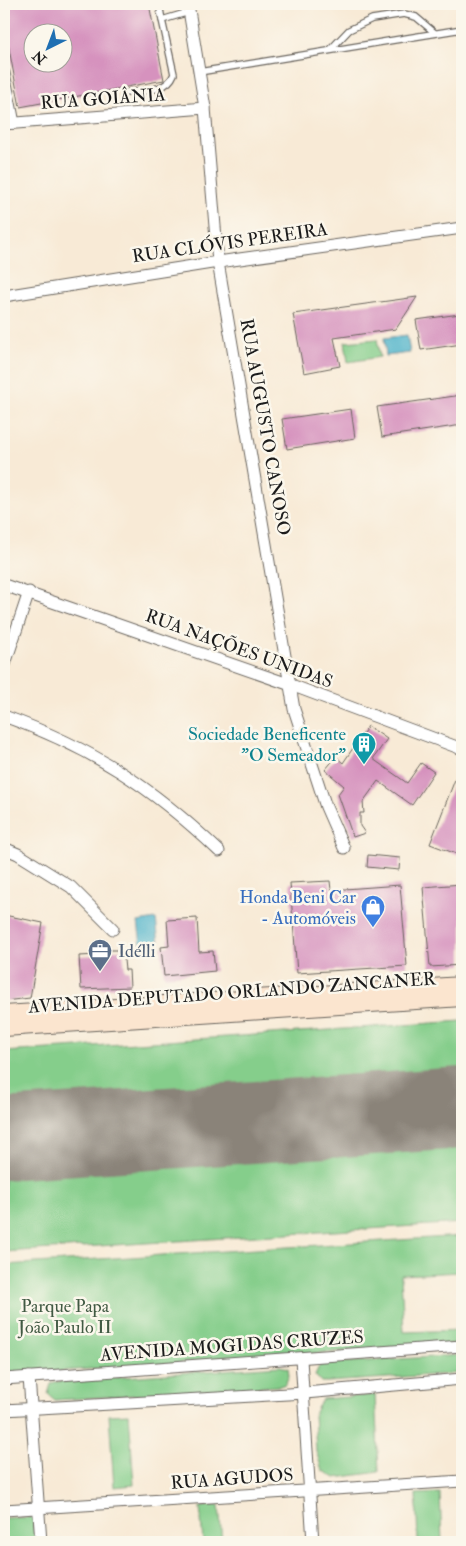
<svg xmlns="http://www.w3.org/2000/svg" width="466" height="1546" font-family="'IM FELL Double Pica',serif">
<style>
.green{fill:#85ce8b;stroke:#507554}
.water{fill:#4ab1c9;stroke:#336672}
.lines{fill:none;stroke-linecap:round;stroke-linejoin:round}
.runway{stroke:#8a8379;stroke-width:82}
.building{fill:#d692be;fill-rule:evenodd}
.service-casing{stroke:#69645d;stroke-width:8}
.minor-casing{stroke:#69645d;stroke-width:13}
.secondary-casing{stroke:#69645d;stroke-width:18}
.service{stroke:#fff;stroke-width:5.5}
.minor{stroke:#fff;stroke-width:11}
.secondary{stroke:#fbe5cf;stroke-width:16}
.labels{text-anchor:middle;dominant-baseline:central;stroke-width:5;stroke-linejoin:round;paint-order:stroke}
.street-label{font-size:18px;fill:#1c1c1c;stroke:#fbf7ec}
.culture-label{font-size:18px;fill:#0d838f;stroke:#fbf7ec;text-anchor:end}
.shop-label{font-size:18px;fill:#366cbe;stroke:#fbf7ec;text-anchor:end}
.service-label{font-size:18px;fill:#4e5e75;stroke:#fbf7ec;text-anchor:start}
.park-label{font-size:18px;fill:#415a43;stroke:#fbf7ec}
</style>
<rect width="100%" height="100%" fill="#fbf7ec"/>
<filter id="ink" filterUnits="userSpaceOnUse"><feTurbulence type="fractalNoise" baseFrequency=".02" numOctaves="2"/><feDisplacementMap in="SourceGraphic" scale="10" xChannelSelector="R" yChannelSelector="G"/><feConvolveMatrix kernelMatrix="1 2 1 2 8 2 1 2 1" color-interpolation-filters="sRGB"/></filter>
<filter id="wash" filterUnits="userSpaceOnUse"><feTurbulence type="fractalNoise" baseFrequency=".0096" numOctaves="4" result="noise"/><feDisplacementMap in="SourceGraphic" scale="20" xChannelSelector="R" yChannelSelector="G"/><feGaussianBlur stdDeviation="1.12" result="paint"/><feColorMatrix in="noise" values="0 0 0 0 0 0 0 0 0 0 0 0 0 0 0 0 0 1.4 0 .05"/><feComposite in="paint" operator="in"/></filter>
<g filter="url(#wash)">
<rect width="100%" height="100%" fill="#f8ead6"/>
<g class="green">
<path d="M377,339l3,18 -32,5 -3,-20z"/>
<path d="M462,1021v65l-458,32v-66z"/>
<path d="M462,1128v95l-458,29v-94z"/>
<path d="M462,1236v36l-61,3 3,57 58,-2v13l-458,32v-110z"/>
<path d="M462,1355v18l-134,9h-7l-6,-7 5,-11z"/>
<path d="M280,1366l8,2 1,8 -4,8 -5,2 -225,14 -7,-6 3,-10 3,-2z"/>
<path d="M375,1395l4,77 -44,6 -13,-8 -6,-19 -2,-37 8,-15z"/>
<path d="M129,1414l5,71 -20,2 -5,-72z"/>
<path d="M440,1493l2,49h-24l-2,-48z"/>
<path d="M219,1505l3,37h-19l-3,-35z"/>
<path d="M33,1517l2,25h-31v-24z"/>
</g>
<g class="water">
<path d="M407,335l3,18 -24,3 -2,-18z"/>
<path d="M156,919l3,24 -18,2 -3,-23z"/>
</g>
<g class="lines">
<path class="runway" d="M4,1139l458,-31"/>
</g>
<g id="blocks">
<g class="building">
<path d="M4,4h145l15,76 -144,27 -16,-85zM32,32h30v30h-30z"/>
<path d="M417,297l-21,32 -62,9 6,28 -36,7 -11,-59z"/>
<path d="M460,314l2,30 -41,6 -5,-30z"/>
<path d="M462,395v30l-80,12 -5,-30z"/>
<path d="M351,409l4,29 -68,11 -5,-30z"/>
<path d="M368,726l19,13 -14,20 34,24 14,-20 13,9 -22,33 -34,-24 -15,21 1,11h-4v13l5,7 -12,4 -15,-43 6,-8 -19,-16 11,-13 7,6z"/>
<path d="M461,764h1v92l-32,-12z"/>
<path d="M368,855l32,3 -1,12 -32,-3z"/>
<path d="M330,881l1,9 69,-5 7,81 -110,7 -7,-90z"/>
<path d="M462,884v81l-32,2 -7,-80z"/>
<path d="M4,915l39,8 -13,75 -26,3z"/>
<path d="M197,918l2,34 14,-1 2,20 -51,5 -3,-29 8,-1 -2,-26z"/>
<path d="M109,950h14l2,20h4l1,17 -49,2 -2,-33 20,-1 2,-3h9z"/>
</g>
</g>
</g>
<g filter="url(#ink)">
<use href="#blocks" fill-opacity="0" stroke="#69645d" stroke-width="1"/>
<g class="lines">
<defs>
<g id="service">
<path d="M159,4l3,16"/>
<path d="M330,50l19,-20 23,-11 32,-5 12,3 19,16"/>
<path d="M199,72l263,-43"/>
<path d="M126,93c18,-3 41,-1 48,-19l-12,-54 27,-8"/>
</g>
<g id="minor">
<path d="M188,4l17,104 13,154 76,447 32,98 18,41"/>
<path d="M4,73l10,50"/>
<path d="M4,124l201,-16"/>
<path d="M4,296l214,-34 244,-34"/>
<path d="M4,585l287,100 171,64"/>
<path d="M4,667l25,-75"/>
<path d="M4,716c88,32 147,70 215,135"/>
<path d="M4,848l14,6 53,33 42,42"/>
<path d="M301,1359l12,183"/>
<path d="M29,1377l12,165"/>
<path d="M4,1379l458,-33"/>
<path d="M4,1410l301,-17 157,-14"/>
<path d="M4,1510l458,-29"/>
</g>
<g id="secondary">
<path d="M4,1014l458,-29"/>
<path d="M4,1028l458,-30"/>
</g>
</defs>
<use href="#service" class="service-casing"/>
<use href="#minor" class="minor-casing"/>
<use href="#secondary" class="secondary-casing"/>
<use href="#service" class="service"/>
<use href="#minor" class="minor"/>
<use href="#secondary" class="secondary"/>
</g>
</g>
<defs>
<symbol id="building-pin" viewBox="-11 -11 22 30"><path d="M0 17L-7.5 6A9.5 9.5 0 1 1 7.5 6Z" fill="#0f9aa8" stroke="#fbf7ec"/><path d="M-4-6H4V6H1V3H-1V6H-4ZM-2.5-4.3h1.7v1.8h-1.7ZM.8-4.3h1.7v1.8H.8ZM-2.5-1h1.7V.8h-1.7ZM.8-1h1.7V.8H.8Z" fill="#fff"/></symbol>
<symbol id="shop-pin" viewBox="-11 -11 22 30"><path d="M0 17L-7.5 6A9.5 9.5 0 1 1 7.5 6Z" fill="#3f7fe0" stroke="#fbf7ec"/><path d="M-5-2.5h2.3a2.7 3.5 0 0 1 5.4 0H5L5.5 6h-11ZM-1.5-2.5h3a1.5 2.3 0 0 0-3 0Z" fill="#fff"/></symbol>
<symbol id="office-pin" viewBox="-11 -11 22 30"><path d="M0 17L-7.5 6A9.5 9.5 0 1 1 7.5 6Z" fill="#5c6f8a" stroke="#fbf7ec"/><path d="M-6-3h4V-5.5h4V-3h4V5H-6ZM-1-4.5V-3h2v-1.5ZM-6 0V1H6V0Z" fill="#fff"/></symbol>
</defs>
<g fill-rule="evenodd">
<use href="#building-pin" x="350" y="730" width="28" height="38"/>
<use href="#shop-pin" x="359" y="893" width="28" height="38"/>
<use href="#office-pin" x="86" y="937" width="28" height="38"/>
</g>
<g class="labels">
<g class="street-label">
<text transform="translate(103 99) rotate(-4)">RUA GOIÂNIA</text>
<text transform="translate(230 243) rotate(-8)">RUA CLÓVIS PEREIRA</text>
<text transform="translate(265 427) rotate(80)">RUA AUGUSTO CANOSO</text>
<text transform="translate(239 649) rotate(20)">RUA NAÇÕES UNIDAS</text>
<text transform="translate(232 993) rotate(-4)">AVENIDA DEPUTADO ORLANDO ZANCANER</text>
<text transform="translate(232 1346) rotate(-4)">AVENIDA MOGI DAS CRUZES</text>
<text transform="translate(232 1479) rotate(-4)">RUA AGUDOS</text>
</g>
<g class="culture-label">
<text x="346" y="734">Sociedade Beneficente<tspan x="346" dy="21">"O Semeador"</tspan></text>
</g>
<g class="shop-label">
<text x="356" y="897">Honda Beni Car<tspan x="356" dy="21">- Automóveis</tspan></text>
</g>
<g class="service-label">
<text x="118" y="951">Idélli</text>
</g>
<g class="park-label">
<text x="65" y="1306">Parque Papa<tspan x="65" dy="21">João Paulo II</tspan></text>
</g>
</g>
<rect width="466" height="1546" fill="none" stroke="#fbf7ec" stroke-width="20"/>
<g transform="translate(48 48) rotate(222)"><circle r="24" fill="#fbf7ec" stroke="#a29f99"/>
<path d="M0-4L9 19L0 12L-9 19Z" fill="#1f6fb2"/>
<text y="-8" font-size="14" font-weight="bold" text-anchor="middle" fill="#1c1c1c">N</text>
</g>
</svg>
